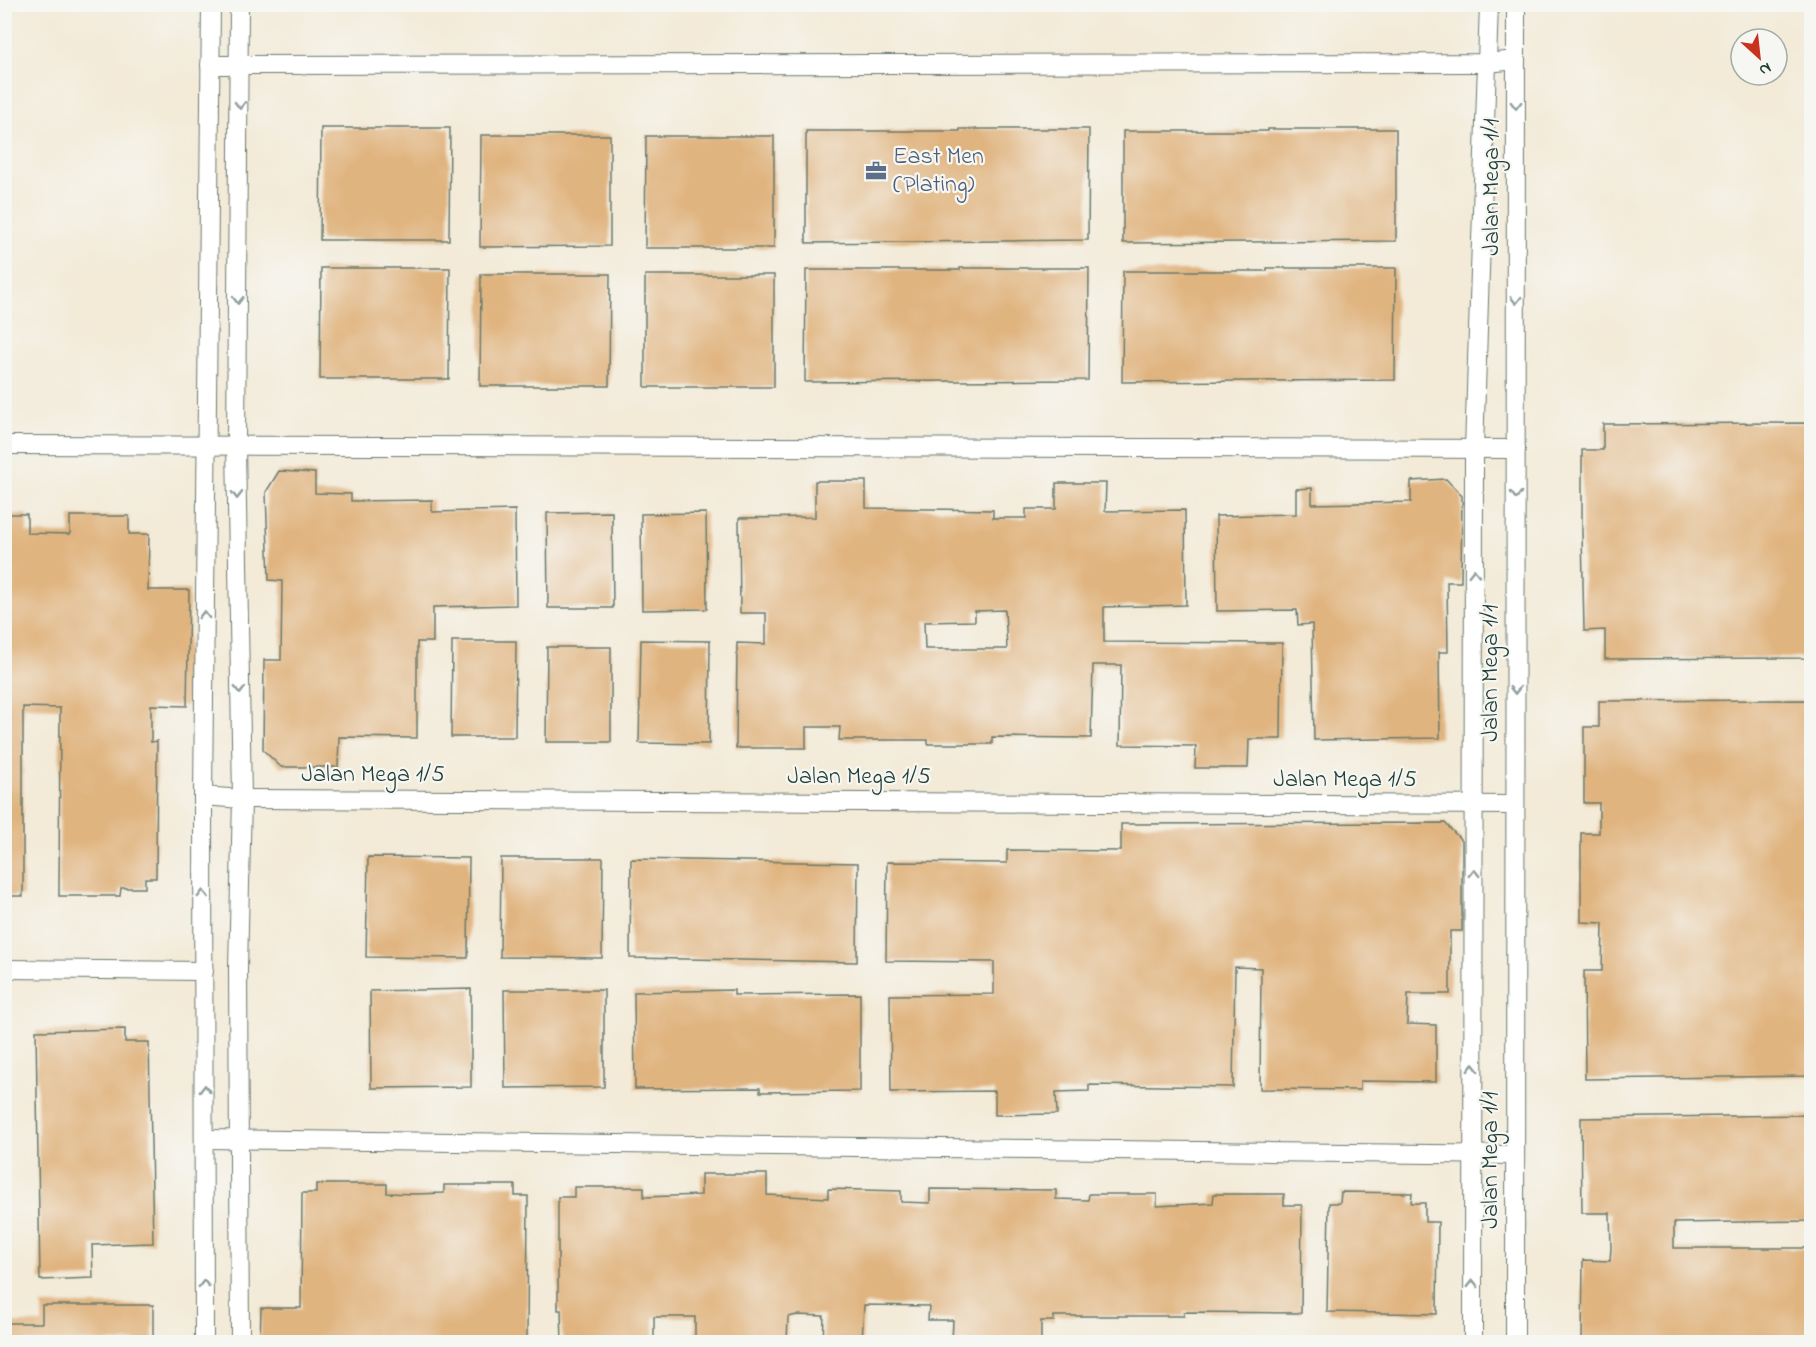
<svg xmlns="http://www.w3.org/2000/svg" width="1816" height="1347" font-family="'Indie Flower',sans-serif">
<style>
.building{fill:#e0b47f;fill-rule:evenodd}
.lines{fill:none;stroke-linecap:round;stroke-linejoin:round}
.minor-casing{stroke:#697a6d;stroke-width:20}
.minor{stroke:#fff;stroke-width:18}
.oneway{stroke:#8f9e9a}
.labels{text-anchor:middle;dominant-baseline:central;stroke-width:4.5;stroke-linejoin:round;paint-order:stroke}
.service-label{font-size:24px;fill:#4e5e75;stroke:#f6f6f2;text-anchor:start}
.street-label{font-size:24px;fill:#1f3d34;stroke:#f6f6f2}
</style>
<rect width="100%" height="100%" fill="#f6f6f2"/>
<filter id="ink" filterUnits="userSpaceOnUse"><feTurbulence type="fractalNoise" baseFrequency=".0167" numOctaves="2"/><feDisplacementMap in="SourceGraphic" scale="12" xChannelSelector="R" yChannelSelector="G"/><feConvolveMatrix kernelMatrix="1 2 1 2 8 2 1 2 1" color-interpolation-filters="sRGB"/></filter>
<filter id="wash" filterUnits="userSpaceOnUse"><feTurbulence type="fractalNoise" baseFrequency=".008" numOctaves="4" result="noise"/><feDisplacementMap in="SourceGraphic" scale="24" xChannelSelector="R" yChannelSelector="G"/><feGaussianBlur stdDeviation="1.35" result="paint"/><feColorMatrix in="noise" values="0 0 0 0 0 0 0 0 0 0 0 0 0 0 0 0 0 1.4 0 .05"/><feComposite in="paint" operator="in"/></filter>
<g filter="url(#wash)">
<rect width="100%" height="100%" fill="#f3ead7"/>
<g id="blocks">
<g class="building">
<path d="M321,128h129l-1,112h-129z"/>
<path d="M960,129h129l-1,111 -282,3v-112h154z"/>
<path d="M1268,129h128v112l-273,2v-112h145z"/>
<path d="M481,135h129v111l-130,1z"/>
<path d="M646,136h128v112h-129z"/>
<path d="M321,268h129l-1,111h-129z"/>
<path d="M960,268h129l-1,112 -283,2 1,-112h154z"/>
<path d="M1267,268h129l-1,112 -273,2 1,-111h144z"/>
<path d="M481,274h129l-1,112h-129z"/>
<rect x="645" y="275" width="129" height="112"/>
<path d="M1812,423v235l-207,1v-29l-21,1 -2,-99v-82h21v-26z"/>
<path d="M279,471l36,2v20l36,1v7l81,-1v12l83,-2 1,95 -83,2v35h-16v96l-78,-1 -1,30h-57l-18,-17 1,-90h17l1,-79 -13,-1 -3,-88z"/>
<path d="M1446,479l16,17 -1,86h-14l1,70h-9l1,86 -126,2 -2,-116 -14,1 -1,-15 -80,1 -1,-95 80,-2v-25l16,-1v16l99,-2v-21z"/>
<path d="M815,481h51v27l127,2v8h33v-9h30v-26h50l-1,28 80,-1 1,95 -82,2v35l178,1 -1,96h-32l-1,29h-53l1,-22 -76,-1 1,-80h-28l-2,73 -99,-1v7h-64v-4h-89l1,-13h-34v21h-70l1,-105 29,1v-31h-26l-1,-95 76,-1zM1005,610l2,39h-82l-1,-27 51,-1v-10z"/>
<path d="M612,512l1,96h-65l-1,-95z"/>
<path d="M706,513l1,96 -65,1 -1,-96z"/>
<path d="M4,514h23v19l43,1v-18h59v18h20l-1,56h41l-2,116 -36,-1v37l6,-1 -1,137h-11v10h-24l-1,8h-61l1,-188 -37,-1v189h-19z"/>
<path d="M641,640l69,1 -1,103 -70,-1z"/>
<path d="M452,641h64l-1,96h-64z"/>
<path d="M547,647h64v95h-65z"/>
<path d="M1812,700v376l-227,3 -1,-108h18l1,-48 -22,-1v-89h18v-30h-15v-76h15v-26z"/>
<path d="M1445,823l17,18v90h-12v63h-42l-1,30 29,1v57l-76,-1v9l-100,-1 1,-121 -26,-1 -2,120 -144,-2v6l-33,1 1,22 -62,1v-24l-104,1 -1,-97 104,-1v-32l-108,-1 1,-99 120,1v-13l114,1v-27z"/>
<path d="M368,857l101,1 -1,100 -102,-1z"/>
<path d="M501,858h102l-1,100 -102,-1z"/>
<path d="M631,859l227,4 -1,99 -227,-4z"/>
<path d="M471,989v98l-100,1 -1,-97z"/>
<path d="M504,990h100v97l-99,1z"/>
<path d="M734,990v5l126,-1v97l-100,1v-4l-125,1 -1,-97z"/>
<path d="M125,1029v13h24l4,201 -61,2 1,33 -53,2 -4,-249z"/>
<path d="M1812,1115v106l-138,2v25h138v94h-230l1,-82 27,1 1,-14 -1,-34h-28l-1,-95z"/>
<path d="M701,1174h66v21l61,3v-9l73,2v11l29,1v-14l126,1v9l32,1 1,-6h68v12l56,-3 1,-9h70v11h18l-1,108 -117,-1v4h-130v5h-13v21h-89l1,-22h-25l1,-14 -65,-1 -2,37h-39l1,-26 -27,-1 -9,2 -1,25h-92v-25h-41v25h-92l-1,-32h-3v-113h16v-10h70v10l57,-2z"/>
<path d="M316,1184h71v9l29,1 28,-1v-8h71v11h13l-1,146h-267l1,-34h40l1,-115h14z"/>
<path d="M1341,1192l71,1 -1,10h14v19h13l-1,92 -110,-2 2,-109h11z"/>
<path d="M42,1305h111v37h-149v-19h38z"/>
</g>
</g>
</g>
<g filter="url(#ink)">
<use href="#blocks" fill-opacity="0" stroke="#697a6d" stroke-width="1.5"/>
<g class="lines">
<defs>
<g id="minor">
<path d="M239,4l-3,441 6,354 -4,170 2,373"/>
<path d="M210,65l1277,-2 29,-3"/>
<path d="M4,445l1512,4"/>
<path d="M203,796l39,3 1273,6"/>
<path d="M4,969l200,2"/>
<path d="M205,1139l1310,16"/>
<path d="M204,1342l-1,-546 8,-792"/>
<path d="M1473,1342l1,-893 15,-445"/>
<path d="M1515,1342l1,-1338"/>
</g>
</defs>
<use href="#minor" class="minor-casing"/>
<use href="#minor" class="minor"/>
</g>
<defs><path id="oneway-chevron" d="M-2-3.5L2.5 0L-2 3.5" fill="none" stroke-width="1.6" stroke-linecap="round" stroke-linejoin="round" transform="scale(1.5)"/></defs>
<g class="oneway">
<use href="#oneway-chevron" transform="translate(240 105) rotate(91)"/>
<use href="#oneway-chevron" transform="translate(1516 105) rotate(90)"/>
<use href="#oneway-chevron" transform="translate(238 300) rotate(91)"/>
<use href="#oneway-chevron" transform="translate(1516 300) rotate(90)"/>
<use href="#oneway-chevron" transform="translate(237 495) rotate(89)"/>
<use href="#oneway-chevron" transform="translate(1516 495) rotate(90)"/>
<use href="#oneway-chevron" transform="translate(1474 573) rotate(-90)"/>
<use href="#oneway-chevron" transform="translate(204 615) rotate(-90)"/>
<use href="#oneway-chevron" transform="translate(240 690) rotate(89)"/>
<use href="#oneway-chevron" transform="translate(1515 690) rotate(90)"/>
<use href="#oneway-chevron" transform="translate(1474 873) rotate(-90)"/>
<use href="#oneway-chevron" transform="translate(203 894) rotate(-90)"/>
<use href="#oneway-chevron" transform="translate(1473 1068) rotate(-90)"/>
<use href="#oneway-chevron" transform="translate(205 1089) rotate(-90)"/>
<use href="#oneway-chevron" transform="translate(204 1284) rotate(-90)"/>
<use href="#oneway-chevron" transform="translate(1473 1284) rotate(-90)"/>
</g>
</g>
<defs>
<symbol id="office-bare" viewBox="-9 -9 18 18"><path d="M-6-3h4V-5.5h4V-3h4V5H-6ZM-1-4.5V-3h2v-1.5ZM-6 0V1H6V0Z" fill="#5c6f8a" stroke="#f6f6f2" stroke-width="2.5" paint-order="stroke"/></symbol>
</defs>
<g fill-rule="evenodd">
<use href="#office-bare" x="861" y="156" width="30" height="30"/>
</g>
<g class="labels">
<g class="service-label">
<text x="893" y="157">East Men<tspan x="893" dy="28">(Plating)</tspan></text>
</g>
<g class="street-label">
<text transform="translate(1492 187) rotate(-90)">Jalan Mega 1/1</text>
<text transform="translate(1491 673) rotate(-90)">Jalan Mega 1/1</text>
<text x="373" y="775">Jalan Mega 1/5</text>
<text x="859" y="777">Jalan Mega 1/5</text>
<text x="1345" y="780">Jalan Mega 1/5</text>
<text transform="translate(1491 1160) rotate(-90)">Jalan Mega 1/1</text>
</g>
</g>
<rect width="1816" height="1347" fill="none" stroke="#f6f6f2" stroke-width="24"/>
<g transform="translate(1759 57) rotate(153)"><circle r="28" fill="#f6f6f2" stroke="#a0aca6" stroke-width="1.5"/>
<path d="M0-4.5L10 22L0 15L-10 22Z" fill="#c8321e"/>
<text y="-9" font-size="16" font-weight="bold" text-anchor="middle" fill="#1f3d34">N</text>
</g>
</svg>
